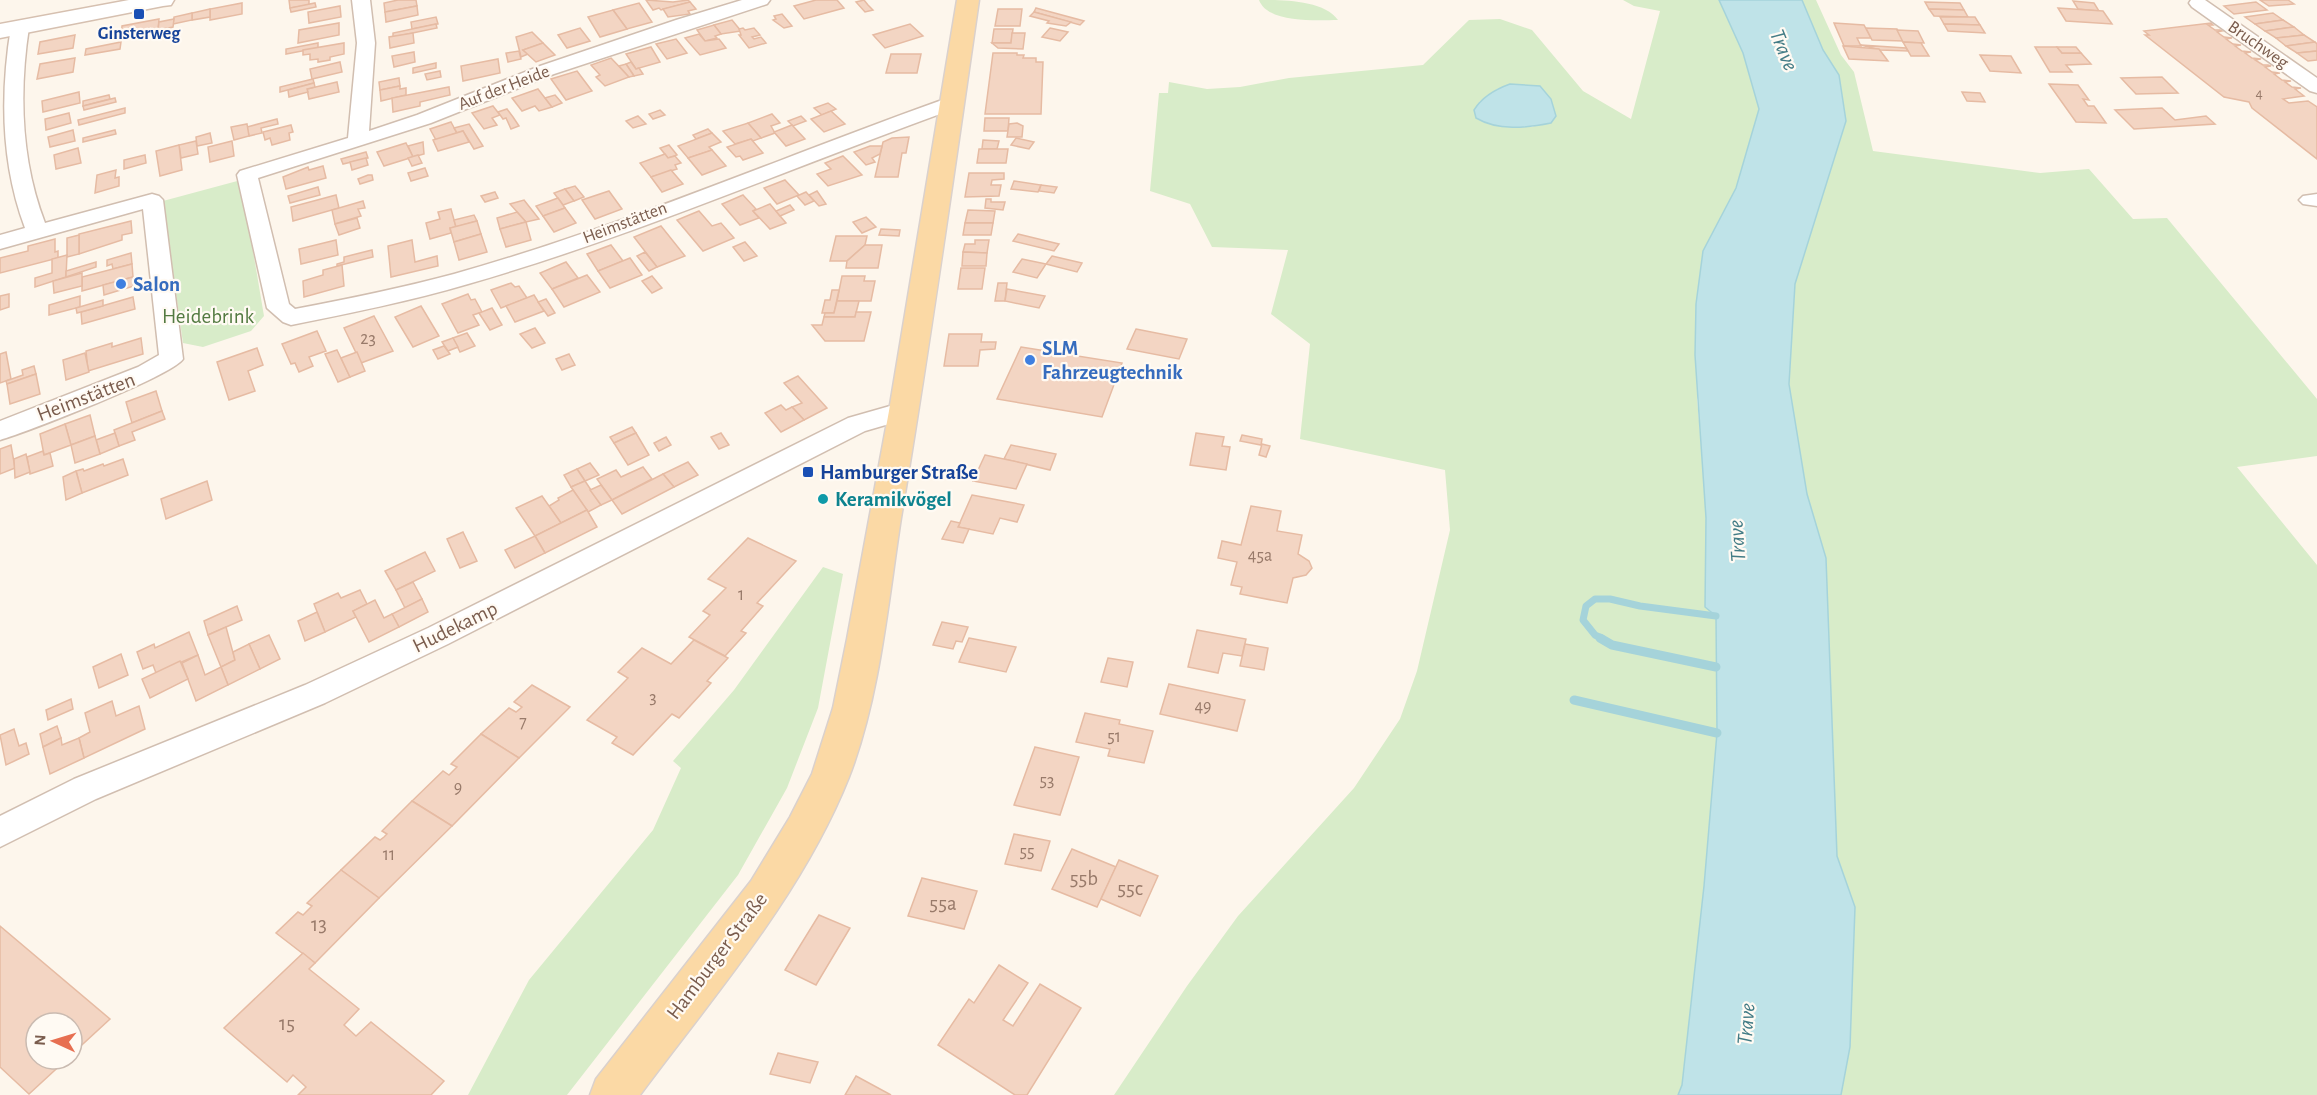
<svg xmlns="http://www.w3.org/2000/svg" width="2317" height="1095" font-family="'Alegreya Sans',sans-serif">
<style>
.green{fill:#d8ecc9;fill-rule:evenodd}
.water{fill:#bfe3e8;stroke:#a5d3da;stroke-width:1.5}
.lines{fill:none;stroke-linecap:round;stroke-linejoin:round}
.stream-far1{stroke:#a5d3da;stroke-width:7}
.stream{stroke:#a5d3da;stroke-width:9}
.building{fill:#f3d5c3;stroke:#e6bba3;stroke-width:1.5}
.minor-casing{stroke:#d1beb0;stroke-width:3}
.secondary-casing{stroke:#d6c0b0;stroke-width:3}
.primary-casing{stroke:#dad1cd;stroke-width:3}
.minor{fill:#fff;fill-rule:evenodd}
.secondary{fill:#fff;fill-rule:evenodd}
.primary{fill:#fbd9a5;fill-rule:evenodd}
.transit-dot{fill:#1a4fb4;stroke:#fffaf3;stroke-width:2}
.shop-dot{fill:#3f7fe0;stroke:#fffaf3;stroke-width:2}
.culture-dot{fill:#0f9aa8;stroke:#fffaf3;stroke-width:2}
.labels{text-anchor:middle;dominant-baseline:central;stroke-width:4.5;stroke-linejoin:round;paint-order:stroke}
.far-number-label{font-size:15px;fill:#987a6a}
.far-transit-label{font-size:18px;font-weight:bold;fill:#164399;stroke:#fffaf3}
.far-street-label{font-size:18px;fill:#7a5c4d;stroke:#fffaf3}
.number-label{font-size:18px;fill:#987a6a}
.shop-label{font-size:21px;font-weight:bold;fill:#366cbe;stroke:#fffaf3;text-anchor:start}
.park-label{font-size:21px;fill:#537a41;stroke:#fffaf3}
.street-label{font-size:21px;fill:#7a5c4d;stroke:#fffaf3}
.transit-label{font-size:21px;font-weight:bold;fill:#164399;stroke:#fffaf3;text-anchor:start}
.culture-label{font-size:21px;font-weight:bold;fill:#0d838f;stroke:#fffaf3;text-anchor:start}
.near-number-label{font-size:21px;fill:#987a6a}
.water-label{font-size:22px;font-style:italic;fill:#437c86;stroke:#fffaf3}
</style>
<rect width="100%" height="100%" fill="#fdf6ec"/>
<g class="green">
<path d="M1259,0c23,0 65,0 79,20 -20,0 -70,4 -79,-20z"/>
<path d="M1623,0h96l24,53 16,56 -23,79 -33,63 -7,53 1,94 19,218 1,117 -13,153 -22,199 -4,10h-564l73,-109 51,-70 116,-128 46,-69 17,-48 33,-141 -5,-60 -145,-31 10,-95 -39,-30 17,-64 -76,-3 -22,-43 -40,-13 9,-98h9l1,-11 38,7 33,-2 49,-9 134,-13 46,-45 31,-1 32,11 51,61 48,28 29,-108 -26,-5zM1510,84l40,15 6,17 -24,11h-26l-27,-25 18,-13z"/>
<path d="M1802,0h14l25,55 13,17 19,79 167,22 49,-4 44,50 34,-1 150,181v57l-80,11 80,98v530h-476l9,-48 5,-140 -18,-51 -11,-298 -19,-63 -18,-111 6,-100 51,-163 -7,-46 -16,-25z"/>
<path d="M241,180l23,136 -13,15 -48,16 -20,-4 -20,-142z"/>
<path d="M823,567l20,7 -25,134 -31,80 -49,87 -171,220h-99l61,-115 124,-150 28,-62 -8,-7 61,-71z"/>
</g>
<g class="water">
<path d="M1719,0h83l21,50 16,25 7,46 -51,163 -6,100 18,110 19,64 11,298 18,51 -5,140 -9,48h-163l4,-10 22,-199 13,-153 -1,-117 -11,-9 1,-89 -11,-163 1,-51 7,-53 33,-63 23,-79 -16,-56z"/>
<path d="M1510,84l30,2 11,13 5,17 -5,7c-25,5 -53,8 -75,-5l-2,-8c8,-13 22,-21 36,-26z"/>
</g>
<g class="lines">
<path class="stream-far1" d="M1603,639l-8,-4 -12,-15 3,-14 9,-7h15l30,7 76,10"/>
<g class="stream">
<path d="M1600,638l12,7 104,22"/>
<path d="M1574,700l143,33"/>
</g>
</g>
<g class="building">
<path d="M289,0h20v5l-19,3z"/>
<path d="M398,0h18l1,6 -32,6 -1,-9z"/>
<path d="M646,0l27,2 15,-2 2,2 -29,8 -2,-2 -6,2z"/>
<path d="M837,0l7,8 -40,11 -10,-13 22,-6z"/>
<path d="M864,0l4,5 5,5 -8,2 -9,-10z"/>
<path d="M2260,0h28l6,4 -25,2z"/>
<path d="M2073,1l21,2 5,8 -21,-2z"/>
<path d="M690,2l6,7 -8,2 2,3 -22,3 -5,-8z"/>
<path d="M1925,2l35,1 4,7 -35,-1z"/>
<path d="M2256,2l11,8 -33,4 -10,-8z"/>
<path d="M242,3v11l-32,6v-11z"/>
<path d="M315,3l1,4 -25,5 -1,-4z"/>
<path d="M639,3l13,19 -25,7 -14,-19z"/>
<path d="M340,6l1,11 -32,6 -1,-11z"/>
<path d="M417,6l1,9 -32,7 -1,-10z"/>
<path d="M1036,8l48,13 -4,4 -46,-13z"/>
<path d="M2058,8l45,3 9,13 -46,-3z"/>
<path d="M210,9v8l-18,3v-7z"/>
<path d="M998,9h24l-2,17h-25z"/>
<path d="M1929,9l35,1 4,7 -34,-1z"/>
<path d="M613,10l14,19 -27,8 -12,-20z"/>
<path d="M1034,12l37,10 -5,4 -19,-3 2,-2 -19,-5z"/>
<path d="M192,13v7l-19,4 1,-7z"/>
<path d="M2273,13l10,7 -28,4 -10,-7z"/>
<path d="M782,14l10,12 -8,2 -11,-8 3,-1 -2,-3z"/>
<path d="M436,17l2,7 -26,5 -1,-7z"/>
<path d="M1940,17h35l5,8 -36,-1z"/>
<path d="M159,19l-1,12 -37,8 1,-13z"/>
<path d="M174,19l-1,8 -15,3 1,-8z"/>
<path d="M732,20l9,11 -20,3 -7,-9z"/>
<path d="M2283,20l11,7 -29,4 -10,-7z"/>
<path d="M339,23v12l-41,8 1,-13z"/>
<path d="M1834,23l30,2 7,13h-14l4,8h-17z"/>
<path d="M2211,23l2,2h-5l7,5h5l2,1 -5,1 7,5 8,1 -6,1 7,5 8,1 -6,1 7,5 9,1 -6,1 7,5 9,1 -6,1 8,5h5l3,1 -6,1 7,5 8,1 -6,1 8,6 9,1 -6,1 7,5 9,1 -6,1 9,7 -21,3 6,4 19,-2 9,6v52l-65,-51 -3,-6 -25,-5 -79,-62h4l-5,-4z"/>
<path d="M436,24l1,4 -44,9v-4z"/>
<path d="M910,24l13,12 -38,12 -12,-13z"/>
<path d="M1944,24l36,1 5,8 -37,-2z"/>
<path d="M714,25l7,9 -6,2 2,2 -12,3 -8,-11z"/>
<path d="M2294,27l10,8 -28,3 -11,-7z"/>
<path d="M580,28l10,13 -23,7 -9,-13z"/>
<path d="M743,28l2,2 9,-2 6,7 -8,2 2,2 7,-2 5,6 -17,5 -10,-13h2l-2,-6z"/>
<path d="M1050,28l18,4 -8,9 -18,-4z"/>
<path d="M1866,28l31,1 6,12 -31,-1z"/>
<path d="M994,29h19l-2,14h-19z"/>
<path d="M1897,30l21,1 6,12 -21,-1z"/>
<path d="M532,32l11,11 -20,7 5,4 -7,3 -5,-20z"/>
<path d="M413,33l1,10 -24,5 -1,-11z"/>
<path d="M1012,33h13l-2,16 -25,-1 -6,-5h19z"/>
<path d="M699,34l6,7 14,-2 7,9 -26,7 -15,-17z"/>
<path d="M75,35l-2,13 -35,6 2,-12z"/>
<path d="M2304,35l11,7 -29,4 -10,-8z"/>
<path d="M676,39l11,14 -20,6 -11,-15z"/>
<path d="M121,42l-1,7 -35,6 1,-6z"/>
<path d="M1903,42l18,1 8,13h-18z"/>
<path d="M2315,42l2,2v7l-20,2 -11,-7z"/>
<path d="M318,43v5l-32,6v-5z"/>
<path d="M344,43v11l-14,3v3l-12,2v-3l-8,1v-6l-7,1v-5z"/>
<path d="M543,43l12,12 -19,7 -13,-12z"/>
<path d="M1861,45l45,3 2,3 -28,-1z"/>
<path d="M1843,46l36,3 9,12 -39,-2z"/>
<path d="M651,47l9,15 -24,7 -10,-15z"/>
<path d="M2035,47h22l5,6h19l10,11 -25,1 6,7h-22z"/>
<path d="M2057,47h19l5,6h-19z"/>
<path d="M519,51l2,8 -13,3 -2,-9z"/>
<path d="M2317,51v9l-9,1 -11,-8z"/>
<path d="M414,52l1,10 -21,5 -2,-11z"/>
<path d="M993,53h24v2h7l-1,3h13v4h7l-2,52h-56z"/>
<path d="M891,54h30l-4,19h-31z"/>
<path d="M1980,55l31,1 10,17 -31,-2z"/>
<path d="M75,58l-2,14 -36,7 3,-15z"/>
<path d="M611,58l18,19 -24,9 -9,-9 4,-2 -9,-10z"/>
<path d="M498,59l2,14 -37,8 -2,-15z"/>
<path d="M340,62l2,10 -30,7 -2,-10z"/>
<path d="M631,62l5,7 3,-1 4,6 -9,2 -8,-12z"/>
<path d="M436,63v5l-23,5v-5z"/>
<path d="M626,64l8,12 -5,1 -10,-11z"/>
<path d="M440,71l1,6 -14,3 -2,-6z"/>
<path d="M577,71l15,20 -26,9 -15,-21z"/>
<path d="M2162,77l16,16 -42,1 -15,-16z"/>
<path d="M399,78l1,8 -20,4 -1,-8z"/>
<path d="M313,79l1,4 -34,9v-5z"/>
<path d="M337,82l2,10 -30,7 -2,-10z"/>
<path d="M314,83l1,4 -8,2 1,3 -19,5 -1,-7z"/>
<path d="M2049,84l29,1 11,15 -6,-1 5,7h6l12,17 -30,-1z"/>
<path d="M400,86v3l6,-1v7l-25,6 -1,-11z"/>
<path d="M449,87l1,8 -30,7v4l-27,6 -1,-14z"/>
<path d="M538,89l14,18 -13,4 -4,-5 -13,5 -10,-13z"/>
<path d="M79,92l1,11 -37,9 -1,-11z"/>
<path d="M1962,92l18,1 5,9 -18,-1z"/>
<path d="M109,95l1,4 -27,7v-5z"/>
<path d="M555,95l7,8 -10,4 -7,-9z"/>
<path d="M115,98l1,4 -32,8 -1,-4z"/>
<path d="M828,103l8,6 -14,6 -8,-7z"/>
<path d="M493,106l7,9 -8,3 5,7 -13,4 -12,-16z"/>
<path d="M125,108v5l-46,12 -1,-5z"/>
<path d="M2162,108l13,12 31,-4 9,8 -81,5 -19,-19z"/>
<path d="M507,109l6,8 6,9 -8,3 -5,-11 -3,1 -5,-7z"/>
<path d="M660,110l5,5 -12,4 -4,-5z"/>
<path d="M831,111l14,13 -21,8 -13,-13z"/>
<path d="M69,113l2,10 -25,7 -1,-11z"/>
<path d="M772,114l8,9 -9,3 4,7 -14,5 -13,-15z"/>
<path d="M638,116l8,8 -13,4 -7,-7z"/>
<path d="M801,116l5,5 -13,5 -5,-5z"/>
<path d="M985,118h24l-1,13h-24z"/>
<path d="M277,119l1,5 -17,4 1,5 -13,3 -2,-9z"/>
<path d="M451,122l6,11 -21,7 -6,-11z"/>
<path d="M748,123l13,15 -8,3 -2,-2 -16,5 -12,-13z"/>
<path d="M1017,123l6,3 -1,11h-15l2,-13z"/>
<path d="M247,124l2,12 -15,4 -3,-13z"/>
<path d="M469,124l14,22 -9,3 -11,-18 -6,2 -3,-5z"/>
<path d="M291,125l2,7 -4,1 1,7 -18,5 -2,-7 -5,2 -2,-8z"/>
<path d="M792,125l13,14 -19,7 -12,-14z"/>
<path d="M708,129l4,4 -16,6 -3,-4z"/>
<path d="M73,130l2,11 -25,6 -2,-10z"/>
<path d="M115,130l1,4 -33,8v-4z"/>
<path d="M463,131l6,11 -31,9 -5,-11z"/>
<path d="M210,133l2,10 -15,3 -1,-9z"/>
<path d="M712,133l9,9 -12,5 3,3 -24,8 -10,-12z"/>
<path d="M909,137l-3,16h-4l-4,24h-23l8,-35 9,-4z"/>
<path d="M1016,138l18,4 -5,7 -18,-4z"/>
<path d="M751,139l12,14 -20,7 -3,-4 -4,1 -9,-10z"/>
<path d="M983,140l16,1 -2,8h-15z"/>
<path d="M196,141l2,13 -17,4 -2,-13z"/>
<path d="M232,141l2,15 -24,6 -2,-15z"/>
<path d="M423,142l1,12 -11,3 -5,-11z"/>
<path d="M406,143l7,14 -29,9 -7,-14z"/>
<path d="M179,145l3,25 -22,6 -4,-25z"/>
<path d="M669,145l8,10 -9,3 -8,-10z"/>
<path d="M870,146h12l-2,8 -8,4 3,4 -9,3 -12,-13z"/>
<path d="M78,148l3,15 -25,6 -2,-14z"/>
<path d="M979,149h29l-2,14h-29z"/>
<path d="M712,150l14,16 -24,9 -14,-17z"/>
<path d="M366,152l2,6 -25,6 -2,-5z"/>
<path d="M665,154l3,4 7,-2 6,7 -6,2 2,4 -26,8 -11,-14z"/>
<path d="M145,155l1,8 -22,6v-9z"/>
<path d="M418,155l4,8 -10,3 -4,-8z"/>
<path d="M843,156l19,19 -34,11 -11,-12 14,-5 -6,-6z"/>
<path d="M366,158l2,7 -16,5 -2,-8z"/>
<path d="M323,166l3,12 -40,11 -3,-12 25,-10 1,3z"/>
<path d="M425,168l3,8 -17,5 -3,-8z"/>
<path d="M116,170l-1,8 4,-1v9l-24,7 2,-18z"/>
<path d="M671,170l12,14 -21,8 -11,-15z"/>
<path d="M969,173h35v6l-12,1 -1,5h10l-2,11 -34,1z"/>
<path d="M368,175h4l1,5 -13,4 -2,-5z"/>
<path d="M785,180l14,15 -22,9 -13,-16z"/>
<path d="M1014,181l27,4 -3,7 -27,-3z"/>
<path d="M1041,185l16,2 -3,6 -15,-2z"/>
<path d="M575,186l9,11 -10,4 -9,-12z"/>
<path d="M318,187l2,8 -30,8 -2,-7z"/>
<path d="M565,189l9,12 -11,4 -9,-12z"/>
<path d="M609,191l13,18 -27,10 -13,-19z"/>
<path d="M817,191l9,13 -7,2 -10,-11z"/>
<path d="M495,192l3,6 -13,4 -4,-6z"/>
<path d="M806,192l8,9 -9,4 -8,-9z"/>
<path d="M336,195l3,13 -46,13 -2,-14z"/>
<path d="M743,195l13,14 -3,2 6,7 -19,7 -18,-21z"/>
<path d="M558,198l7,10 -22,8 -7,-10z"/>
<path d="M986,199h5v3h14l-2,8 -18,-2z"/>
<path d="M524,200l15,19 -13,3 -16,-18z"/>
<path d="M363,201l2,7 -7,1 3,7 -26,8 -3,-14z"/>
<path d="M770,204l16,19 -16,6 -17,-18z"/>
<path d="M790,205l4,5 -14,6 -4,-5z"/>
<path d="M565,208l11,15 -22,9 -11,-16z"/>
<path d="M451,209l5,18 -6,1 1,5 -21,6 -4,-16 14,-4 -2,-7z"/>
<path d="M968,210l27,1 -2,12h-28z"/>
<path d="M699,211l13,15 9,-3 13,15 -31,13 -26,-31z"/>
<path d="M517,212l9,10 -26,7 -3,-11z"/>
<path d="M474,215l3,6 -21,6 -2,-7z"/>
<path d="M866,217l10,10 -14,6 -9,-11z"/>
<path d="M357,218l3,10 -21,7 -4,-11z"/>
<path d="M131,221l1,12 -10,2v5l-43,14v-20z"/>
<path d="M477,221l4,13 -27,8 -4,-14z"/>
<path d="M526,222l5,18 -25,7 -6,-18z"/>
<path d="M965,223h28l-2,12h-28z"/>
<path d="M661,226l24,30 -28,11 -23,-30z"/>
<path d="M881,229l19,1 -1,6 -20,-1z"/>
<path d="M481,234l6,18 -28,8 -5,-18z"/>
<path d="M1018,234l41,10 -5,7 -41,-10z"/>
<path d="M79,235v19l-12,3v-19z"/>
<path d="M836,236h31l-2,9 -18,16h-17z"/>
<path d="M55,239v13l3,-1v7l-58,15v-15l28,-7v-5z"/>
<path d="M336,240l2,15 -37,9 -2,-15z"/>
<path d="M412,240l3,22 22,-6 1,10 -47,11 -3,-31z"/>
<path d="M975,240h14l-2,13 -24,-1 2,-8h10z"/>
<path d="M745,242l12,14 -13,5 -11,-14z"/>
<path d="M611,245l12,16 -25,10 -11,-17z"/>
<path d="M865,245h17l-4,23h-32l1,-7z"/>
<path d="M372,250l1,7 -36,9v-2l7,-2v-5z"/>
<path d="M645,252l12,15 -8,4 -12,-15z"/>
<path d="M963,252l24,1 -1,13h-24z"/>
<path d="M131,253l1,11 -19,5 -1,-5 -5,2v-6z"/>
<path d="M67,255l-1,22 -31,10v-9l17,-5v-14z"/>
<path d="M1052,256l30,7 -5,9 -31,-8z"/>
<path d="M630,258l12,17 -32,13 -12,-17z"/>
<path d="M1022,259l24,5 -9,14 -24,-6z"/>
<path d="M96,262v5l-30,10v-6z"/>
<path d="M566,262l12,16 -26,11 -12,-16z"/>
<path d="M132,264l1,13 -51,14v-14z"/>
<path d="M342,265l2,21 -40,11 -1,-16 20,-6v-5z"/>
<path d="M961,268h24l-3,21h-24z"/>
<path d="M82,273v13l-28,7 -1,-12z"/>
<path d="M587,275l13,17 -36,15 -12,-18z"/>
<path d="M652,276l10,12 -10,5 -10,-12z"/>
<path d="M842,276h23l-1,5h11l-4,20h-34z"/>
<path d="M133,277l1,9 -30,9 -1,-10z"/>
<path d="M511,283l4,4 4,-1 8,12 -26,10 -10,-18z"/>
<path d="M998,283h9l-2,18h-10z"/>
<path d="M1007,289l38,7 -6,12 -34,-7z"/>
<path d="M832,290h7l-5,23h-12l3,-13h5z"/>
<path d="M9,294v13l-9,3v-14z"/>
<path d="M468,294l3,6 4,-1 7,13 -9,3 6,10 -21,8 -16,-29z"/>
<path d="M534,295l10,16 -29,11 -9,-16z"/>
<path d="M80,296v11l-31,8v-10z"/>
<path d="M133,297l2,12 -53,15 -1,-12z"/>
<path d="M546,299l9,14 -7,3 -10,-14z"/>
<path d="M103,300v6l-26,7 -1,-5z"/>
<path d="M837,301h22l-4,16h-31l1,-4h9z"/>
<path d="M421,306l18,30 -26,11 -18,-30z"/>
<path d="M492,308l10,17 -12,5 -11,-17z"/>
<path d="M856,312h15l-7,29h-39l-13,-16h10l2,-8h31z"/>
<path d="M374,316l19,35 -32,12 -17,-35z"/>
<path d="M535,328l10,15 -13,5 -12,-14z"/>
<path d="M1136,329l51,10 -8,20 -52,-10z"/>
<path d="M317,331l9,20 -17,6 4,9 -14,6 -4,-9 -4,1 -9,-20z"/>
<path d="M467,333l8,13 -15,6 -7,-14z"/>
<path d="M949,334h33l-1,8h15l-1,7 -15,1 -2,16h-34z"/>
<path d="M141,338l2,16 -55,17 -2,-20 26,-8v4z"/>
<path d="M453,338l5,9 -10,4 -6,-9z"/>
<path d="M444,346l6,8 -12,5 -5,-9z"/>
<path d="M1021,347l101,16 -20,54 -105,-18z"/>
<path d="M257,348l6,17 -15,6 7,20 -26,9 -12,-38z"/>
<path d="M337,350l13,27 -12,5 -13,-28z"/>
<path d="M6,352l5,27 -11,4v-29z"/>
<path d="M357,352l8,19 -15,6 -9,-19z"/>
<path d="M85,353l4,19 -23,8 -3,-20z"/>
<path d="M569,354l6,11 -13,5 -6,-11z"/>
<path d="M34,366l2,8 -29,10 -1,-3 17,-6 -1,-5z"/>
<path d="M36,374l4,20 -30,10 -3,-20z"/>
<path d="M798,376l29,32 -23,12 -12,-13 10,-4 -18,-20z"/>
<path d="M156,391l6,20 -30,12 -6,-21z"/>
<path d="M781,405l5,5 6,-3 12,13 -23,12 -16,-19z"/>
<path d="M162,411l3,8 -33,13 3,8 -16,6 -5,-16z"/>
<path d="M90,415l5,21 -24,9 -6,-21z"/>
<path d="M65,424l6,21 -27,10 -4,-21z"/>
<path d="M632,427l4,6 -22,10 -4,-6z"/>
<path d="M115,433l4,13 -19,8 -4,-14z"/>
<path d="M636,433l13,22 -21,10 -14,-22z"/>
<path d="M721,433l8,12 -10,4 -8,-12z"/>
<path d="M1196,433l28,4 -2,9 8,1 -4,23 -36,-5z"/>
<path d="M1242,435l20,4 -1,6 -21,-4z"/>
<path d="M95,436l5,18 -25,9 -4,-18z"/>
<path d="M666,437l5,8 -12,6 -5,-8z"/>
<path d="M1262,444l8,2 -4,11 -7,-2z"/>
<path d="M11,445l4,23 -15,6v-25z"/>
<path d="M1011,445l45,9 -6,16 -46,-11z"/>
<path d="M43,451l1,4 6,-2 3,13 -23,8 -3,-17z"/>
<path d="M26,454l4,18 -15,6 -1,-19z"/>
<path d="M985,455l42,9 -11,25 -43,-8z"/>
<path d="M123,459l5,16 -46,18 -6,-22 7,-2 1,2 19,-7 1,2z"/>
<path d="M688,462l10,13 -24,12 -11,-13z"/>
<path d="M590,463l9,12 -14,6 -8,-12z"/>
<path d="M643,467l9,12 -40,21 -15,-21 19,-9 5,7z"/>
<path d="M577,469l8,12 -14,6 -7,-12z"/>
<path d="M76,471l6,22 -16,7 -3,-23z"/>
<path d="M663,474l11,13 -52,27 -10,-14z"/>
<path d="M207,481l5,19 -46,19 -5,-20z"/>
<path d="M585,481l16,24 -13,7 -17,-25z"/>
<path d="M601,485l11,15 -11,5 -11,-15z"/>
<path d="M573,490l14,20 -26,13 -12,-17 10,-6 -1,-2z"/>
<path d="M972,495l52,10 -7,17 -17,-4 -7,16 -35,-7z"/>
<path d="M542,496l19,27 -26,13 -19,-28z"/>
<path d="M1251,506l30,5 -4,20 25,4 -4,19 11,7 3,7 -6,7 -13,3 -6,25 -47,-9 2,-7 -11,-2 6,-23 -19,-4 4,-17 19,4z"/>
<path d="M587,510l10,17 -52,26 -10,-17z"/>
<path d="M951,521l9,2 -2,4 11,2 -6,14 -21,-4z"/>
<path d="M463,532l14,29 -17,7 -13,-29z"/>
<path d="M535,536l10,17 -30,15 -10,-18z"/>
<path d="M748,538l48,23 -39,42 6,3 -22,25 5,2 -21,23 -36,-19 21,-22 -7,-4 23,-23 -18,-9z"/>
<path d="M425,552l10,19 -39,19 -11,-19z"/>
<path d="M413,582l9,17 -17,9 -9,-18z"/>
<path d="M360,590l7,14 -14,7 3,6 -31,15 -11,-28 24,-11 3,5z"/>
<path d="M422,599l6,13 -29,15 -7,-13z"/>
<path d="M375,600l9,18 8,-4 7,13 -30,15 -16,-31z"/>
<path d="M237,606l5,14 -34,15 -4,-14z"/>
<path d="M317,612l8,20 -20,9 -7,-20z"/>
<path d="M942,622l26,5 -6,15 -6,-1 -3,8 -20,-4z"/>
<path d="M226,627l9,33 -14,7 -13,-32z"/>
<path d="M1197,630l49,9 -4,17 -19,-3 -5,20 -30,-6z"/>
<path d="M189,632l9,23 -42,18 -3,-8 -10,4 -6,-17 17,-8 1,4z"/>
<path d="M269,635l11,24 -20,10 -11,-25z"/>
<path d="M969,638l47,9 -10,25 -47,-10z"/>
<path d="M694,640l34,18 -21,23 4,2 -32,35 -7,-4 -39,41 -21,-12 5,-6 -30,-17 41,-42 -10,-6 24,-24 29,16z"/>
<path d="M249,644l11,25 -32,16 -7,-18 14,-7 -2,-8z"/>
<path d="M1245,644l23,4 -4,22 -24,-4z"/>
<path d="M121,654l7,21 -29,13 -6,-21z"/>
<path d="M198,655l7,20 16,-8 7,18 -32,16 -14,-38z"/>
<path d="M1108,658l25,4 -6,25 -26,-5z"/>
<path d="M180,661l8,18 -38,19 -8,-19z"/>
<path d="M1169,684l76,16 -8,31 -77,-17z"/>
<path d="M532,685l38,22 -51,51 -38,-24 28,-26 7,4 6,-5 -8,-5z"/>
<path d="M71,699l2,10 -25,11 -2,-10z"/>
<path d="M112,701l4,15 23,-10 6,23 -61,29 -5,-20 11,-6 -5,-19z"/>
<path d="M1085,713l35,7 -1,4 34,7 -9,32 -36,-7 2,-7 -34,-7z"/>
<path d="M57,726l4,12 -18,9 -3,-13z"/>
<path d="M14,729l5,17 7,-3 3,11 -23,11 -6,-30z"/>
<path d="M481,734l38,24 -67,68 -40,-25 31,-30 6,4 8,-8 -6,-3z"/>
<path d="M61,738l1,7 17,-7 5,20 -34,16 -7,-27z"/>
<path d="M1035,747l44,10 -19,58 -46,-10z"/>
<path d="M412,801l40,25 -73,72 -38,-28 34,-33 5,3 4,-3 3,-3 -5,-3z"/>
<path d="M1014,834l36,7 -9,30 -36,-7z"/>
<path d="M1072,849l44,18 -19,40 -45,-18z"/>
<path d="M1119,860l39,16 -18,40 -39,-17z"/>
<path d="M341,870l38,28 -64,65 -39,-30 22,-21 5,3 9,-9 -5,-3z"/>
<path d="M922,878l55,13 -13,38 -56,-13z"/>
<path d="M819,915l31,13 -34,57 -31,-15z"/>
<path d="M0,926l110,93 -38,35v-31h-36v36h31l-38,35 -29,-27z"/>
<path d="M303,953l12,10 -6,6 50,40 -15,16 12,11 15,-14 73,59 -13,14h-133l8,-8 -13,-12 -6,7 -63,-54z"/>
<path d="M999,965l29,18 -25,37 10,6 27,-42 41,24 -54,87h-12l-77,-50 31,-46 5,4z"/>
<path d="M778,1053l40,9 -8,21 -40,-9z"/>
<path d="M856,1076l35,19h-46z"/>
</g>
<g class="lines">
<defs>
<g id="minor">
<path d="M352,0h18l5,43 -6,88 48,-16 123,-49 136,-46 66,-20h28l-3,4 -213,70 -123,49 -173,55 31,126 6,5c53,-10 107,-21 159,-35 167,-47 328,-117 491,-175h14l3,4 -3,4c-164,59 -324,129 -491,177 -58,17 -117,29 -177,41l-8,-3 -16,-14 -30,-133 3,-4 108,-33 9,-95z"/>
<path d="M2191,0h14l112,78v15l-7,-2 -118,-84 -3,-4z"/>
<path d="M20,22l6,1 3,4c-10,65 -8,134 16,196l107,-29 7,2 4,4 20,159c-11,17 -156,73 -183,81v-19l138,-54 21,-12 -16,-146 -143,40v-14l25,-7c-24,-64 -25,-133 -14,-201l3,-4z"/>
<path d="M2317,194v12l-14,-2 -4,-4 4,-4z"/>
<path d="M904,402l9,3 3,6 -3,6 -48,14 -417,213 -123,59 -229,96 -96,48v-31l74,-37 231,-94 123,-57 420,-210z"/>
</g>
<path id="secondary" d="M129,0h45l-3,5 -8,1 -163,32v-14z"/>
<path id="primary" d="M957,0h22c-25,173 -49,346 -78,518 -13,84 -21,179 -52,259 -47,118 -134,217 -209,318h-50l6,-16 155,-198 39,-64 22,-43 21,-66 14,-69 42,-228z"/>
</defs>
<use href="#minor" class="minor-casing"/>
<use href="#secondary" class="secondary-casing"/>
<use href="#primary" class="primary-casing"/>
<use href="#minor" class="minor"/>
<use href="#secondary" class="secondary"/>
<use href="#primary" class="primary"/>
</g>
<g class="transit-dot">
<rect x="133" y="8" width="12" height="12" rx="3"/>
<rect x="802" y="466" width="12" height="12" rx="3"/>
</g>
<g class="shop-dot">
<circle cx="121" cy="284" r="6"/>
<circle cx="1030" cy="360" r="6"/>
</g>
<circle class="culture-dot" cx="823" cy="499" r="6"/>
<g class="labels">
<g class="far-number-label">
<text x="2259" y="93">4</text>
</g>
<g class="far-transit-label">
<text x="139" y="34">Ginsterweg</text>
</g>
<g class="far-street-label">
<text transform="translate(2258 45) rotate(35)">Bruchweg</text>
<text transform="translate(504 88) rotate(-21)">Auf der Heide</text>
<text transform="translate(625 223) rotate(-21)">Heimstätten</text>
</g>
<g class="number-label">
<text x="368" y="339">23</text>
<text x="1260" y="556">45a</text>
<text x="741" y="595">1</text>
<text x="653" y="698">3</text>
<text x="1203" y="707">49</text>
<text x="523" y="723">7</text>
<text x="1114" y="737">51</text>
<text x="1047" y="781">53</text>
<text x="458" y="788">9</text>
<text x="1027" y="852">55</text>
<text x="389" y="855">11</text>
</g>
<g class="shop-label">
<text x="133" y="284">Salon</text>
<text x="1042" y="348">SLM<tspan x="1042" dy="24">Fahrzeugtechnik</tspan></text>
</g>
<g class="park-label">
<text x="208" y="316">Heidebrink</text>
</g>
<g class="street-label">
<text transform="translate(86 397) rotate(-21)">Heimstätten</text>
<text transform="translate(455 627) rotate(-26)">Hudekamp</text>
<text transform="translate(717 956) rotate(-53)">Hamburger Straße</text>
</g>
<g class="transit-label">
<text x="820" y="472">Hamburger Straße</text>
</g>
<g class="culture-label">
<text x="835" y="499">Keramikvögel</text>
</g>
<g class="near-number-label">
<text x="1084" y="878">55b</text>
<text x="1130" y="888">55c</text>
<text x="943" y="903">55a</text>
<text x="319" y="924">13</text>
<text x="287" y="1023">15</text>
</g>
<g class="water-label">
<text transform="translate(1784 50) rotate(68)">Trave</text>
<text transform="translate(1737 541) rotate(-94)">Trave</text>
<text transform="translate(1746 1024) rotate(-85)">Trave</text>
</g>
</g>
<g transform="translate(54 1041) rotate(274)"><circle r="28" fill="#fffaf3" stroke="#cabbb1" stroke-width="1.5"/>
<path d="M0-4.5L10 22L0 15L-10 22Z" fill="#e76f51"/>
<text y="-9" font-size="16" font-weight="bold" text-anchor="middle" fill="#7a5c4d">N</text>
</g>
</svg>
